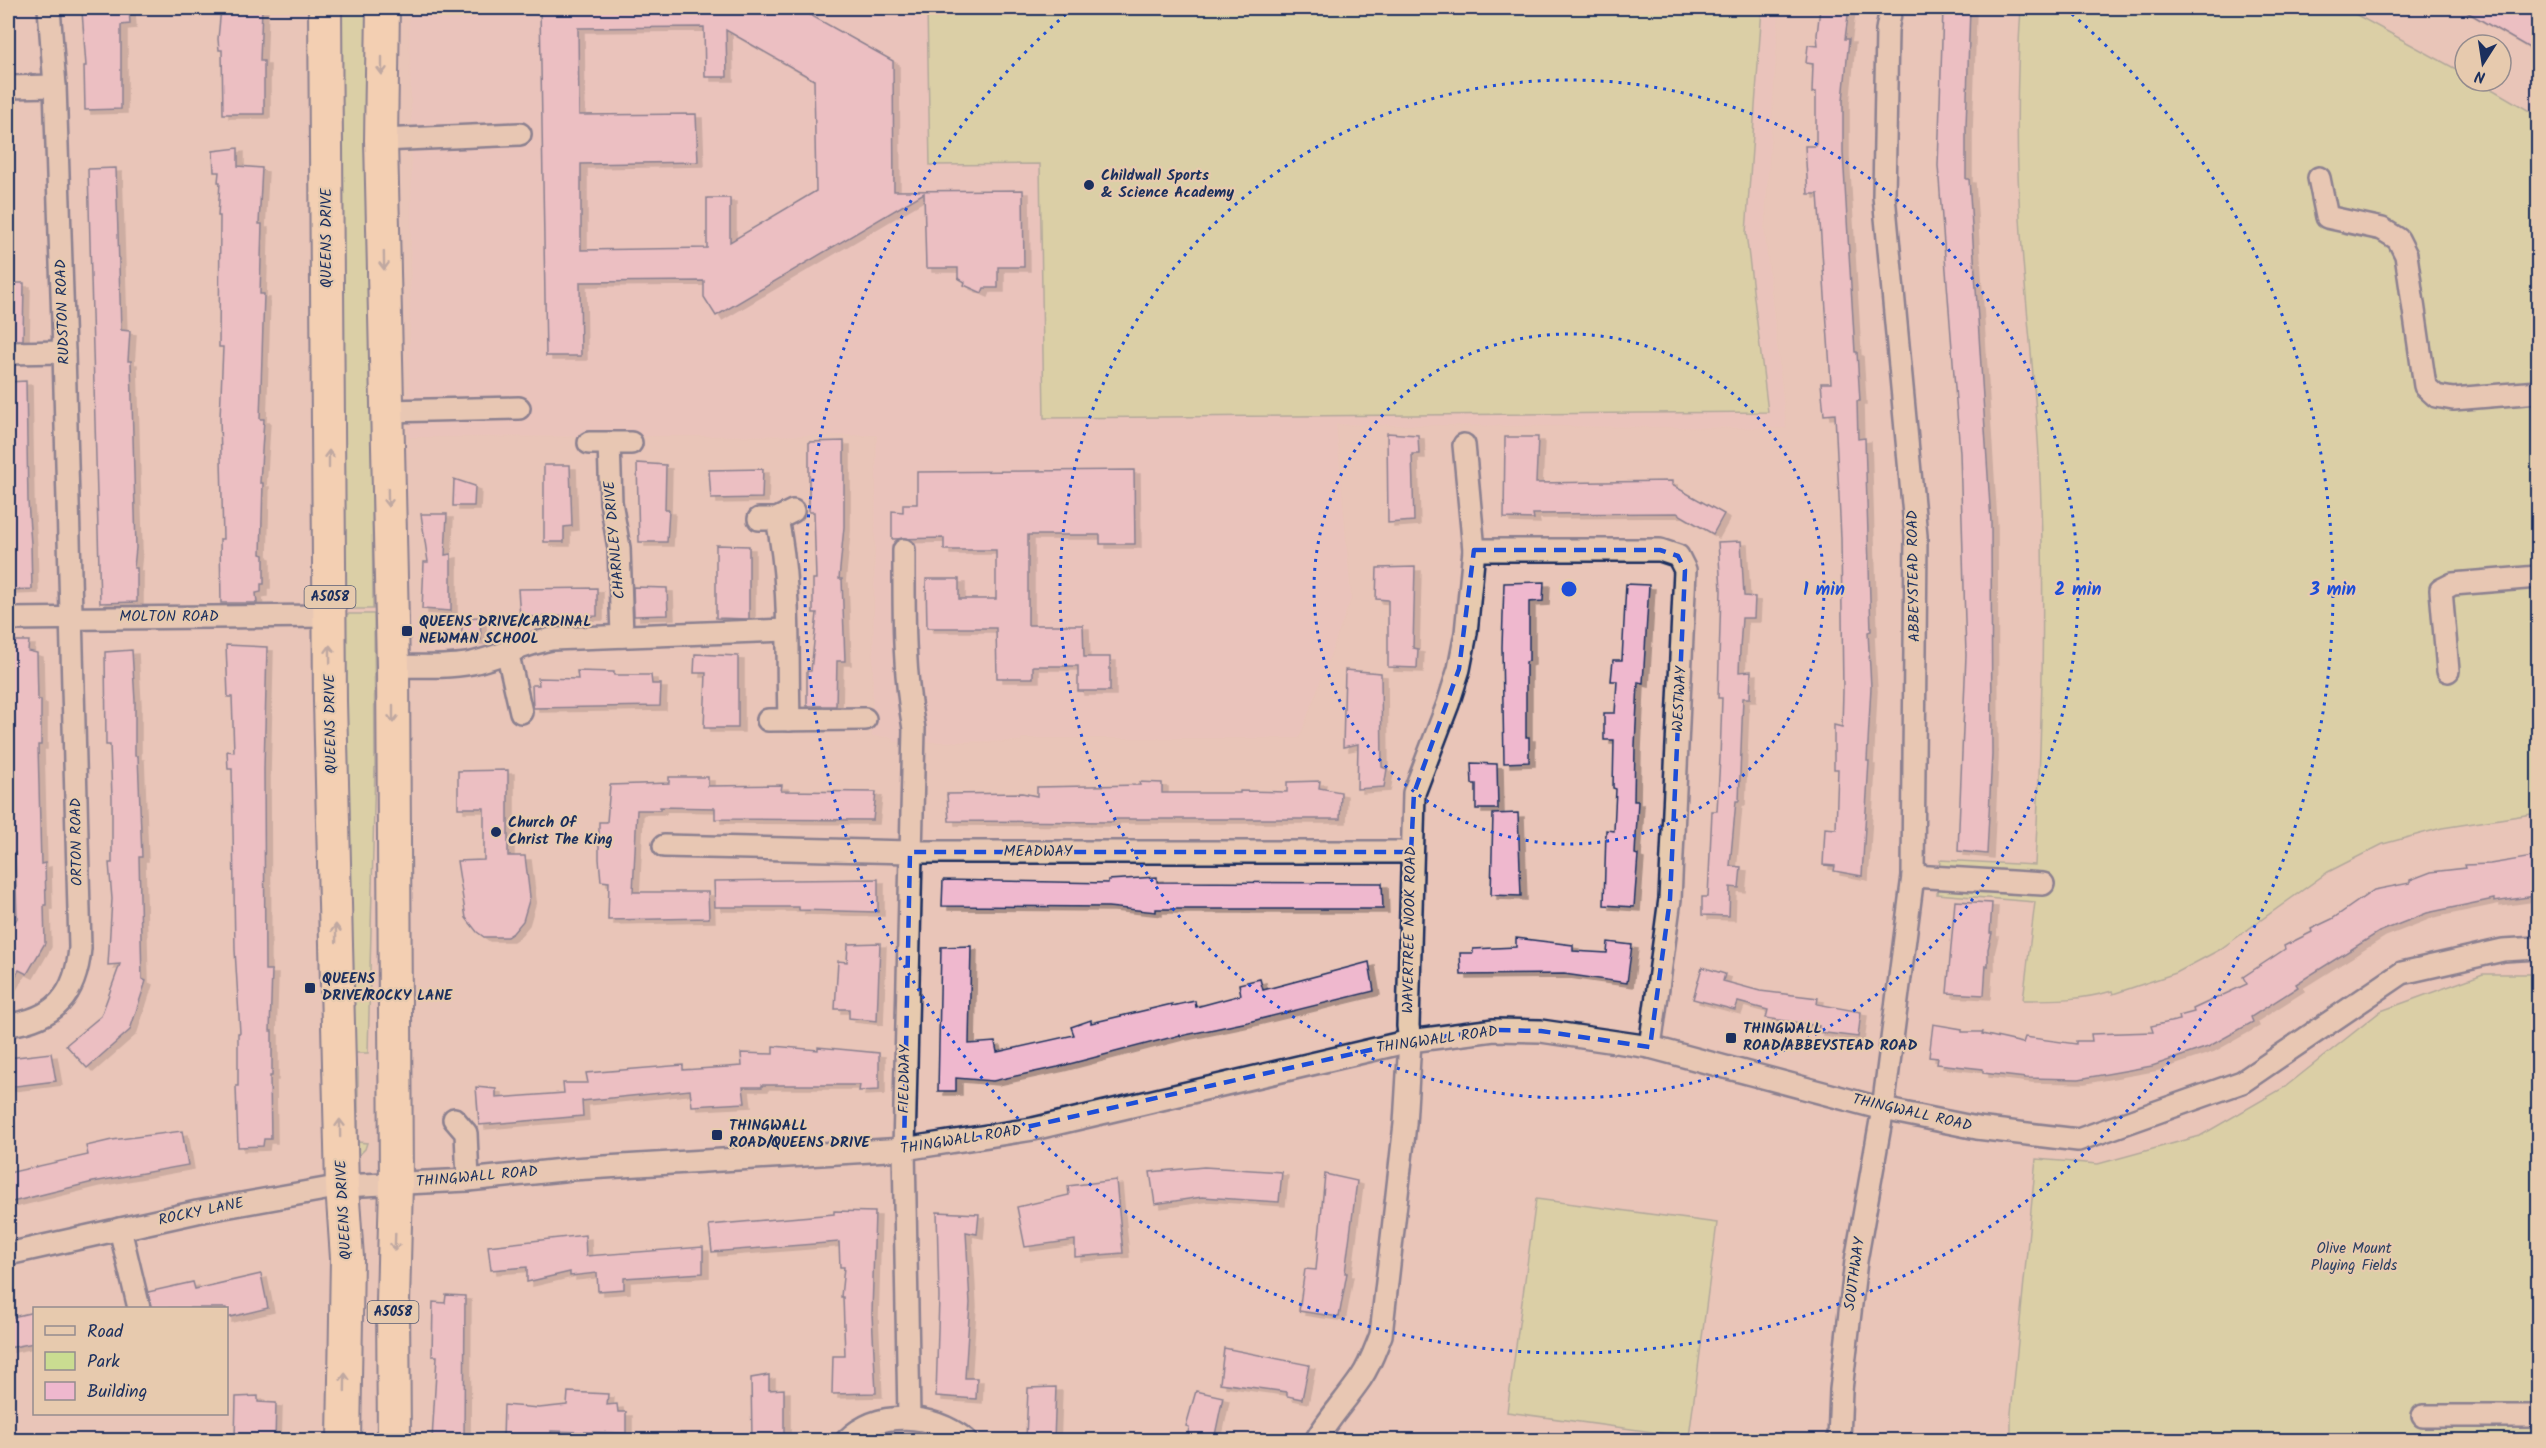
<svg xmlns="http://www.w3.org/2000/svg" width="2546" height="1448" font-family="Kalam,sans-serif">
<style>
.built{fill:#ebc1bf}
.green{fill:#cadc91;stroke:#728678;stroke-width:1.5}
.building{fill:#efb8ce;stroke:#1b2f5e;stroke-width:1.5;fill-rule:evenodd;filter:url(#shadow)}
.lines{fill:none;stroke-linecap:round;stroke-linejoin:round}
.minor-casing{stroke:#1b2f5e;stroke-width:26}
.highway-casing{stroke:#1b2f5e;stroke-width:36}
.minor{stroke:#e7caae;stroke-width:21}
.highway{stroke:#fedbac;stroke-width:32}
.oneway{stroke:#8c8585}
.marked{fill:none;stroke:#1d4ed8;stroke-width:4.5;stroke-dasharray:12 8;stroke-linejoin:round}
.ring{fill:none;stroke:#1d4ed8;stroke-width:3;stroke-dasharray:3 6}
.poi-dot{fill:#1b2f5e;stroke:#e7caae;stroke-width:2}
.labels{text-anchor:middle;dominant-baseline:central;stroke-width:4.5;stroke-linejoin:round;paint-order:stroke}
.shield{fill:#e7caae;stroke:#585e76;stroke-width:1.5}
.shield-label{font-size:14px;font-weight:bold;fill:#1b2f5e}
.poi-label{font-size:15px;font-weight:bold;fill:#1b2f5e;stroke:#e7caae;text-anchor:start}
.street-label{font-size:15px;fill:#1b2f5e;stroke:#e7caae}
.park-label{font-size:15px;fill:#2c4063;stroke:#e7caae}
.centre{fill:#1d4ed8;stroke:#e7caae;stroke-width:3}
.ring-label{font-size:18px;text-anchor:middle;font-weight:bold;fill:#1d4ed8;stroke:#e7caae;stroke-width:4.5;stroke-linejoin:round;paint-order:stroke}
</style>
<defs>
<filter id="shadow"><feDropShadow dx="6" dy="4" stdDeviation="0" flood-color="#0004"/></filter>
</defs>
<rect width="100%" height="100%" fill="#e9c5b8"/>
<filter id="ink" filterUnits="userSpaceOnUse"><feTurbulence type="fractalNoise" baseFrequency=".0167" numOctaves="2"/><feDisplacementMap in="SourceGraphic" scale="12" xChannelSelector="R" yChannelSelector="G"/><feConvolveMatrix kernelMatrix="1 2 1 2 8 2 1 2 1" color-interpolation-filters="sRGB"/></filter>
<g filter="url(#ink)">
<path class="built" d="M409,8h1370l-15,222 22,198 -450,-4 15,174 -52,140h-278v3l-127,1 -2,-5 -20,-1 5,-301 -468,2 3,-297z"/>
<g class="green">
<path d="M331,8h37l5,601h-36z"/>
<path d="M927,8h835l-16,225 22,179 -724,6 -4,-254 -110,1z"/>
<path d="M2021,8h323l121,66v7h13l60,35v697l-96,15 -59,16 -55,28 -109,78 -43,23 -63,21 -1,-3c-30,9 -58,9 -89,9l12,-98 -98,-8 3,-34 95,5c7,-136 11,-272 4,-409 -4,-74 -13,-148 -18,-222 -5,-75 -5,-151 0,-226z"/>
<path d="M337,614h37l1,151 -7,288h-19z"/>
<path d="M2483,974h55v466h-527v-27l25,-254 62,5 102,-28 85,-49 96,-76z"/>
<path d="M350,1067l8,1v74l9,1 -2,6 -9,9z"/>
<path d="M1536,1199l181,24 -28,214 -182,-25z"/>
</g>
<g class="building">
<path d="M129,8l1,16 -9,1v84l-36,1 -1,-44h2l-4,-55z"/>
<path d="M221,8h41l-2,53h4v53h-41l-1,-64h-3l-1,-11z"/>
<path d="M540,8h258l95,53 1,130 129,-1 1,77h-26v21h-14l-2,5 -18,-8 1,-3 -7,-4v-10h-32l-2,-75 -208,123 -12,-19v-16l-124,1 1,74h-35zM704,27l1,50h22l-1,-47 88,50 2,111 -86,51v-44h-23v50l-126,2v-86l117,-2 -2,-48 -117,1 -1,-87z"/>
<path d="M1820,8h29l-4,31h4l-6,61v53l12,199h2l3,49h-3l1,38 7,-1 6,193 -3,1 3,55 -4,74h2l-7,115 -28,-5 1,-5 -12,-1 2,-37 11,1 2,-60h-4v-44l8,2 1,-36 -2,-153 -6,-124 -11,1 -3,-32h10l-13,-189h-10l-3,-48h11v-54l-4,1 1,-29 -7,-1 2,-18 10,1 -1,-11z"/>
<path d="M1943,8h27l-4,119v52h3l22,343 1,233 -5,99 -29,-3 8,-196 -6,-202 -22,-287z"/>
<path d="M2460,8h78v31l-7,10z"/>
<path d="M238,148v18l24,2 -3,56h3l-2,70h4l-4,125h4l-4,64h3l-2,71 3,1v29h-3v8l-5,1 1,10h-36l-1,-64h3l-3,-121 3,-71h-4l1,-131h-2l2,-34h-2l1,-10h-5l-1,-21z"/>
<path d="M116,168l5,162 9,1 -2,30h3l5,187 -2,20h3v34l-37,1 -12,-434z"/>
<path d="M8,283h16l-1,57h-15z"/>
<path d="M26,381l2,120 3,43 1,45 -24,1v-208z"/>
<path d="M1387,433l31,2 1,19h-7l2,67 -26,2z"/>
<path d="M1505,437h33l-2,46 136,-2v4l52,29 -11,20 -36,-21 -144,1 1,5 -30,-1z"/>
<path d="M844,441v86l-5,52h3l3,82h-8l-1,45h-29v-35h4l6,-58h-4v-34h3l-2,-67h-5v-70z"/>
<path d="M637,463l29,2 -1,45h4l-2,32h-28z"/>
<path d="M544,465h26l2,61 -8,1v15h-20z"/>
<path d="M763,469l-1,29 -51,1 -2,-29z"/>
<path d="M1134,470l1,74h-35v-9h-72v90h55l1,32h26v34h-32v-25h-45v12h-36l-1,-50h-69l-1,-49h33v20h37v-49h-52v-12l-52,1v-28l11,1v-8h14v-32z"/>
<path d="M454,479l21,7 -1,20h-21z"/>
<path d="M421,514h26l-2,41 6,-1v57l-29,-2 2,-47h4z"/>
<path d="M1741,541l3,55 11,1 -1,21h-12l-2,31 -1,23 12,-1 -1,27h-7l-4,103h-3l-6,65 11,1 -2,21 -9,-1 -1,29 -27,-1v-18h6l4,-86h5l3,-53 2,-60h-4l3,-108 -3,-48z"/>
<path d="M716,545l33,1v73l-33,-1z"/>
<path d="M1415,567l-2,81 5,1 -1,19 -29,-1v-67l-12,-1 1,-31z"/>
<path d="M1544,582l-1,19 -14,1v59l-3,1v75h3v25l-25,1 -2,-116 2,-64z"/>
<path d="M1626,584l23,1 -6,98 -5,-1 -3,64 -1,55h4l-3,53 3,1 -4,52 -30,-2 2,-75 8,1 2,-42 -3,-1 1,-48h-10v-27h11l2,-32h-6l2,-21h9z"/>
<path d="M633,587l34,1 1,27 -34,1z"/>
<path d="M597,588v28l-77,1 -2,-28z"/>
<path d="M480,617l1,23h-20l2,-22z"/>
<path d="M8,641h21l-1,10 9,2 1,47h3v45h-3l3,119 4,-1 1,42h-2l1,38 -18,31 -8,-4 -11,19v-55l9,-16 -2,-65h-3v-95z"/>
<path d="M226,645l41,2 -3,122 1,201h7l-2,61h2v45h-2l1,63h-7l-1,7 -25,1 -2,-61h2v-53h2l-5,-83 -3,-181h-4l-1,-18 7,1 -2,-55h-4z"/>
<path d="M132,650l3,51v55h3l4,101h-3l3,122 4,2 -16,49 -43,38 -21,-23 35,-29 19,-52 -12,1 4,-66 -3,-36h3v-65l-2,-53h-4l-1,-93z"/>
<path d="M695,654l43,2v72h-34l2,-55h-12z"/>
<path d="M1345,670l36,3 1,94 5,2 -3,18 -27,2 1,-45 -15,3z"/>
<path d="M577,671l37,1v3h37l1,9h9l-1,22 -127,2 -1,-23h7l-1,-7 40,1z"/>
<path d="M1471,763l26,1 1,45h-22v-25h-4z"/>
<path d="M508,770v86h17l5,41 -7,24 -10,12 -6,4h-23l-7,-5 -11,-14 -9,-57 27,-1v-52h-26v-37z"/>
<path d="M669,777h39v9l74,-1 -1,6 95,1 -3,28 -158,-1v-11l-55,-1v3h-23l-4,82h75l1,26 -101,2 1,-38 -8,-1 -2,-22v-37h8l3,-37 59,-2z"/>
<path d="M1320,781l-1,7 22,4 -1,27h-227v3l-164,-1 -2,-27 75,-1 15,3v-9l103,-2 -1,-3 23,1v10h78v-2l47,1v-10z"/>
<path d="M1518,813l3,83 -30,-1 2,-81z"/>
<path d="M2532,857l3,39 -41,6v-3l-67,14 -48,19 -83,52 2,3 -47,30 2,5 -45,25 -56,19 -73,13 -53,-1 -43,-5v-4l-46,-5 1,-6 -9,-1 4,-33 29,5v3h21l-1,2 41,9 2,-6 51,7v-3h16l-1,-7 62,-2 -2,-6 29,-6 -1,-4 15,-4 -1,-3 54,-25 -4,-7 42,-28 -1,-3 28,-14 -1,-3 21,-10 42,-29 36,-7v-3l21,-8 35,-4 -1,-3 25,-1z"/>
<path d="M1157,877v5l225,1 1,26h-227v3l-48,-5 -166,-1 1,-26 165,3v-3z"/>
<path d="M878,879v33l-79,-2v-3h-84l-1,-26z"/>
<path d="M1955,901l37,2 -2,30h2l-4,16v17l-2,-1 -2,30 -37,-2z"/>
<path d="M1516,938l57,7v6l34,2 1,-11 24,3 -5,38 -63,-9 -103,1 -1,-22h13v-4l43,-2z"/>
<path d="M880,943l-3,78 -28,-3v-9h-14l3,-48 9,1 1,-18z"/>
<path d="M971,946l-2,98 26,-2 2,10 77,-17 -3,-8 20,-7v3l81,-19v2l23,-5 1,6 45,-12 -2,-11 21,-5 3,11 106,-28 5,29 -126,31 -67,14 -1,-1 -122,32 -65,14 -37,-3v13h-18l3,-144z"/>
<path d="M1702,967l23,7 -2,7 37,10 58,7 -1,6 44,8 -3,25 -40,-5 1,-6 -53,-8 2,-8 -30,-8 -3,8 -42,-11z"/>
<path d="M773,1046l45,4v-3l61,6v37l-20,1 1,-6h-98v2h-19l2,16 -53,3 -2,-16 -108,11 1,15 -104,9 -3,-38 20,2v9l68,-5 -1,-10h25l-2,-10 97,-8v5l59,-4 -1,-13 32,1z"/>
<path d="M51,1053l5,28 -48,6v-29z"/>
<path d="M182,1131l6,34 -95,17 -85,21v-30l80,-18 -2,-9 26,-6z"/>
<path d="M1204,1167l78,5 -3,30 -77,-5 -47,7 -5,-32z"/>
<path d="M1325,1174l32,7 -12,92h2l-8,44 -40,-6 6,-42 11,1z"/>
<path d="M1116,1180l7,73 -48,4v-17l-50,7 -8,-40 52,-12 -1,-9z"/>
<path d="M834,1211l41,1 -3,102 4,79 -44,1 1,-38h12l-2,-59h-2l3,-30h-4l-1,-25 -127,10 -3,-27 125,-11z"/>
<path d="M937,1212l42,2 -2,20 -11,-2 4,71 -5,75h12l-1,21 -40,-3 3,-98z"/>
<path d="M585,1235l1,21 117,-9v26l-79,5v11l-26,2 -1,-18 -27,3v-4l-43,10v-15l-36,3 -3,-24z"/>
<path d="M261,1274l7,34 -42,10v-10h-75l-3,-16 45,-10 2,7z"/>
<path d="M446,1295l19,1 -1,144h-32l5,-84h-5l1,-54 12,1z"/>
<path d="M34,1312v31l-26,5v-30z"/>
<path d="M1224,1348l85,17 -7,34 -15,-3v-4l-67,-9z"/>
<path d="M769,1375v15l15,-1v51h-32l-1,-62z"/>
<path d="M1056,1387l-2,53h-28l2,-52z"/>
<path d="M1196,1391l27,6 -9,43h-27l2,-13 -3,-1z"/>
<path d="M568,1392l40,2 -1,11 10,-1 1,8h8v21l-75,-2v9h-48l1,-35 35,3 28,-3z"/>
<path d="M258,1396v6l18,1 -1,37h-40l1,-43z"/>
</g>
<g class="lines">
<defs>
<g id="minor">
<path d="M8,87l47,-1"/>
<path d="M381,140l139,-6"/>
<path d="M2319,178l8,39 55,12 16,10 8,16 19,131 11,10 17,3 85,-7"/>
<path d="M8,353l56,-1"/>
<path d="M387,411l132,-3"/>
<path d="M589,443h42"/>
<path d="M609,443l2,59 8,46 3,88"/>
<path d="M759,519h18l16,-8"/>
<path d="M777,519c14,66 10,134 12,201"/>
<path d="M904,550c0,62 -1,118 10,179l-10,420 5,268"/>
<path d="M1474,550h186l18,6 7,14 -15,329 -20,148"/>
<path d="M8,619l322,-3"/>
<path d="M507,651l14,61"/>
<path d="M393,666c25,0 54,2 79,-3 27,-6 52,-19 80,-24l234,-9"/>
<path d="M2448,671l-7,-81 12,-6 85,-7"/>
<path d="M768,720l97,-1"/>
<path d="M664,846l246,6h501"/>
<path d="M1913,876l130,8"/>
<path d="M8,1025c47,-6 68,-30 72,-77l-16,-596 -9,-266 -6,-78"/>
<path d="M454,1119l12,14 2,47"/>
<path d="M120,1229l19,79"/>
<path d="M8,1254l189,-42 145,-26 126,-6 104,-11 332,-20 129,-20 377,-88 84,-11 47,1 109,16 233,62 94,19 101,12 164,-58 160,-109 101,-23 35,-2"/>
<path d="M2423,1416h115"/>
<path d="M847,1440c33,-32 85,-26 119,0"/>
<path d="M1316,1440c13,-22 30,-40 45,-62 9,-13 14,-28 20,-43l24,-211 5,-83 -2,-15 6,-233 34,-89 11,-35 7,-36 8,-83 -10,-105"/>
<path d="M1839,1440l2,-50 15,-129 27,-152 30,-233 3,-340 -32,-340 3,-166 4,-22"/>
</g>
<g id="highway">
<path d="M325,8l5,693 12,485 5,72 -3,182"/>
<path d="M383,8l-2,132 12,526 3,517 -3,120 1,137"/>
</g>
</defs>
<use href="#minor" class="minor-casing"/>
<use href="#highway" class="highway-casing"/>
<use href="#minor" class="minor"/>
<use href="#highway" class="highway"/>
</g>
<defs><path id="oneway-shaft" d="M-6 0H5M1.5-3L5.5 0L1.5 3" fill="none" stroke-width="1.6" stroke-linecap="round" stroke-linejoin="round" transform="scale(1.5)"/></defs>
<g class="oneway">
<use href="#oneway-shaft" transform="translate(382 66) rotate(90)"/>
<use href="#oneway-shaft" transform="translate(384 261) rotate(89)"/>
<use href="#oneway-shaft" transform="translate(329 459) rotate(-90)"/>
<use href="#oneway-shaft" transform="translate(388 498) rotate(89)"/>
<use href="#oneway-shaft" transform="translate(330 654) rotate(-91)"/>
<use href="#oneway-shaft" transform="translate(393 714) rotate(90)"/>
<use href="#oneway-shaft" transform="translate(336 933) rotate(-91)"/>
<use href="#oneway-shaft" transform="translate(340 1128) rotate(-91)"/>
<use href="#oneway-shaft" transform="translate(395 1242) rotate(92)"/>
<use href="#oneway-shaft" transform="translate(345 1382) rotate(-89)"/>
</g>
</g>
<path d="M0 0H2546V1448H0ZM1474,550h186l18,6 7,14 -15,329 -20,148 -109,-16 -47,-1 -84,11 -437,98 -69,10 6,-297h501l3,-59 45,-124z" fill="#e9c5b8" fill-opacity=".55" fill-rule="evenodd"/>
<path class="marked" d="M1474,550h186l18,6 7,14 -15,329 -20,148 -109,-16 -47,-1 -84,11 -437,98 -69,10 6,-297h501l3,-59 45,-124z"/>
<g class="ring">
<circle cx="1569" cy="589" r="255"/>
<circle cx="1569" cy="589" r="509"/>
<path d="M2065 8A764 764 0 1 1 1073 8"/>
</g>
<g class="poi-dot">
<circle cx="1089" cy="185" r="6"/>
<rect x="401" y="625" width="12" height="12" rx="3"/>
<circle cx="496" cy="832" r="6"/>
<rect x="304" y="982" width="12" height="12" rx="3"/>
<rect x="1725" y="1032" width="12" height="12" rx="3"/>
<rect x="711" y="1129" width="12" height="12" rx="3"/>
</g>
<g class="labels">
<g class="shield">
<rect x="304.5" y="586" width="51" height="22" rx="4.5"/>
<rect x="367.5" y="1301" width="51" height="22" rx="4.5"/>
</g>
<g class="shield-label">
<text x="330" y="597">A5058</text>
<text x="393" y="1312">A5058</text>
</g>
<g class="poi-label">
<text x="1101" y="176">Childwall Sports<tspan x="1101" dy="17">&amp; Science Academy</tspan></text>
<text x="419" y="622">QUEENS DRIVE/CARDINAL<tspan x="419" dy="17">NEWMAN SCHOOL</tspan></text>
<text x="508" y="823">Church Of<tspan x="508" dy="17">Christ The King</tspan></text>
<text x="322" y="979">QUEENS<tspan x="322" dy="17">DRIVE/ROCKY LANE</tspan></text>
<text x="1743" y="1029">THINGWALL<tspan x="1743" dy="17">ROAD/ABBEYSTEAD ROAD</tspan></text>
<text x="729" y="1126">THINGWALL<tspan x="729" dy="17">ROAD/QUEENS DRIVE</tspan></text>
</g>
<g class="street-label">
<text transform="translate(327 238) rotate(-90)">QUEENS DRIVE</text>
<text transform="translate(63 312) rotate(-92)">RUDSTON ROAD</text>
<text transform="translate(615 540) rotate(-95)">CHARNLEY DRIVE</text>
<text transform="translate(1914 576) rotate(-91)">ABBEYSTEAD ROAD</text>
<text x="169" y="617">MOLTON ROAD</text>
<text transform="translate(1680 699) rotate(-87)">WESTWAY</text>
<text transform="translate(331 724) rotate(-91)">QUEENS DRIVE</text>
<text transform="translate(77 842) rotate(-91)">ORTON ROAD</text>
<text x="1038" y="852">MEADWAY</text>
<text transform="translate(1410 930) rotate(-89)">WAVERTREE NOOK ROAD</text>
<text transform="translate(1437 1040) rotate(-8)">THINGWALL ROAD</text>
<text transform="translate(905 1079) rotate(-89)">FIELDWAY</text>
<text transform="translate(1912 1113) rotate(13)">THINGWALL ROAD</text>
<text transform="translate(961 1140) rotate(-9)">THINGWALL ROAD</text>
<text transform="translate(477 1177) rotate(-5)">THINGWALL ROAD</text>
<text transform="translate(344 1210) rotate(-93)">QUEENS DRIVE</text>
<text transform="translate(201 1212) rotate(-12)">ROCKY LANE</text>
<text transform="translate(1855 1274) rotate(-82)">SOUTHWAY</text>
</g>
<g class="park-label">
<text x="2354" y="1249">Olive Mount<tspan x="2354" dy="17">Playing Fields</tspan></text>
</g>
</g>
<circle cx="1569" cy="589" r="9" class="centre"/>
<g class="ring-label">
<text x="1824" y="595">1 min</text>
<text x="2078" y="595">2 min</text>
<text x="2333" y="595">3 min</text>
</g>
<rect width="2546" height="1448" fill="none" stroke="#e7caae" stroke-width="30"/>
<rect x="15" y="15" width="2516" height="1418" fill="none" stroke="#1b2f5e" stroke-width="2" filter="url(#ink)"/>
<rect x="33" y="1307" width="195" height="108" fill="#e7caae" stroke="#958c8e" stroke-width="1.5"/>
<rect x="45" y="1326" width="30" height="9" fill="#e7caae" stroke="#958c8e" stroke-width="1.5"/>
<text x="87" y="1337" font-size="18" fill="#1b2f5e">Road</text>
<rect x="45" y="1352" width="30" height="18" fill="#cadc91" stroke="#958c8e" stroke-width="1.5"/>
<text x="87" y="1367" font-size="18" fill="#1b2f5e">Park</text>
<rect x="45" y="1382" width="30" height="18" fill="#efb8ce" stroke="#958c8e" stroke-width="1.5"/>
<text x="87" y="1397" font-size="18" fill="#1b2f5e">Building</text>
<g transform="translate(2483 63) rotate(192)"><circle r="28" fill="#e7caae" stroke="#958c8e" stroke-width="1.5"/>
<path d="M0-4.5L10 22L0 15L-10 22Z" fill="#1b2f5e"/>
<text y="-9" font-size="16" font-weight="bold" text-anchor="middle" fill="#1b2f5e">N</text>
</g>
</svg>
